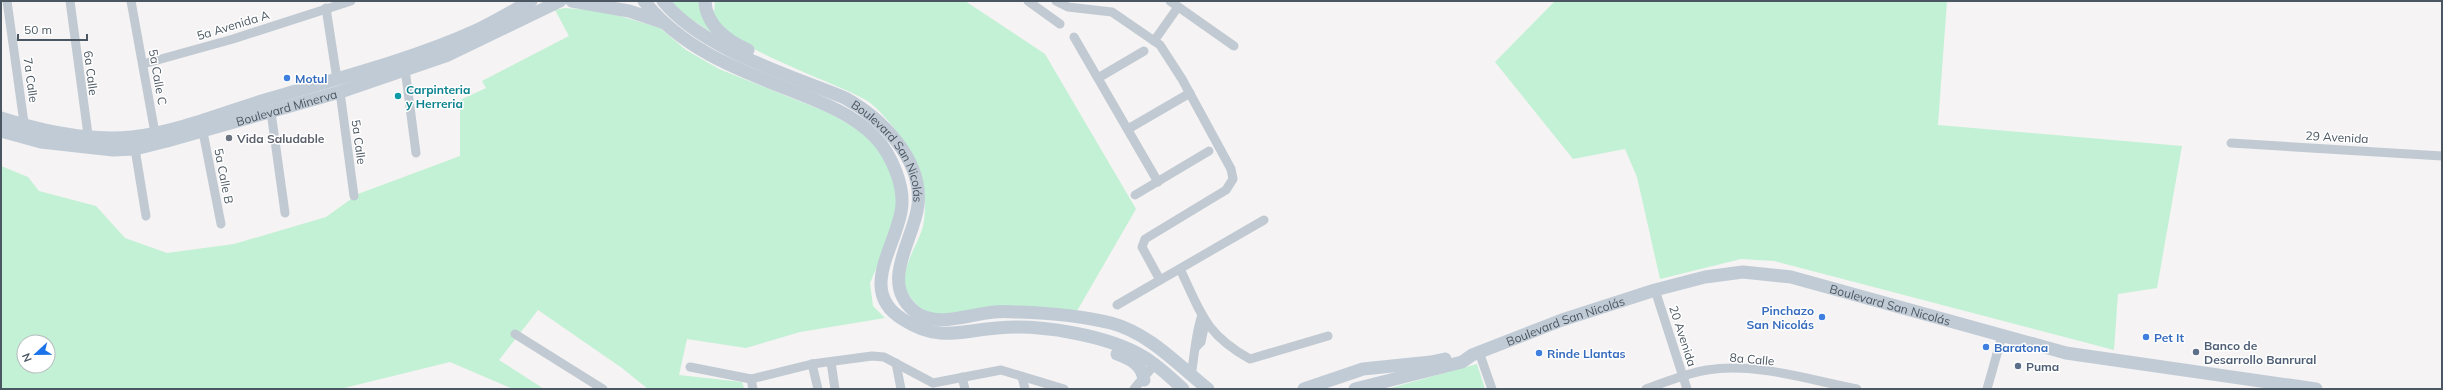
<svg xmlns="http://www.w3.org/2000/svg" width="2443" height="390" font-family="Mulish,sans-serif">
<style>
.green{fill:#c3f1d5;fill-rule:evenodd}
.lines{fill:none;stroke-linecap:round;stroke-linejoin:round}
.street{stroke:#c1cad2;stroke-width:9}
.secondary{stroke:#c1cbd6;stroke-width:13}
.shop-dot{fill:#3f7fe0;stroke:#fff;stroke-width:1.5}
.culture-dot{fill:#0f9aa8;stroke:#fff;stroke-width:1.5}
.worship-dot{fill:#6b7280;stroke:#fff;stroke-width:1.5}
.service-dot{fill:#5c6f8a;stroke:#fff;stroke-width:1.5}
.labels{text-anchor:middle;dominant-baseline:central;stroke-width:3;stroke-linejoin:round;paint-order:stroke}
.street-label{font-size:12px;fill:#4a5661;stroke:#fff}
.shop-label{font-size:12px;font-weight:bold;fill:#366cbe;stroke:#fff;text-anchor:start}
.culture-label{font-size:12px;font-weight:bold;fill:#0d838f;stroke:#fff;text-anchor:start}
.worship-label{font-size:12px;font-weight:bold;fill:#5b616d;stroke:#fff;text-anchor:start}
.service-label{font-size:12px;font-weight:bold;fill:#4e5e75;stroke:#fff;text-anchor:start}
</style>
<rect width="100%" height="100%" fill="#f5f3f3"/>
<g class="green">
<path d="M672,1h32l17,38 -40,-27z"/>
<path d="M715,1h250l80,53 91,155 -59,102 -135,4c-14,-2 -22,-5 -30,-16 -19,-23 5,-50 11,-73 2,-8 2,-19 2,-28 -1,-26 -16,-50 -31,-70 -7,-9 -17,-20 -25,-26 -28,-19 -151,-56 -155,-89 0,-4 1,-8 1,-12z"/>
<path d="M1555,1h392l-9,124 244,21 -25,142 -39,6 -4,56 -340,-89 -33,-2 -81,20 -23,-102 -12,-28 -52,10 -78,-97z"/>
<path d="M565,8l38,3 57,17 26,22 33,19 110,44 28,16 18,14 10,14 13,40 -7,37 -21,49 3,23 12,12 -85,14 -54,16 -59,-9 -8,36 63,7 2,6 -10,1h-86l-26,-21 -84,-58 -39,50 45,29h-31l-63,-27 -110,27h-339v-223l27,11 11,14 57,15 29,32 42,15 67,-9 92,-27 32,-23 102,-38v-56l26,-12 -4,-7 87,-45 -14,-26zM24,342h24v24h-24z"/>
<path d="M1477,364l8,25h-98z"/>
</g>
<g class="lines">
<g class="street">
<path d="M7,1l18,129"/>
<path d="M70,1l19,141"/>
<path d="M131,1l24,132"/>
<path d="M1028,1l32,23"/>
<path d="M1056,1l12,6 44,5 48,33 22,34 49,90 2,10 -7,11 -81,49 -3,8 18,33"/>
<path d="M1170,1l64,45"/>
<path d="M326,8l11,71"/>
<path d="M1074,37l84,145"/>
<path d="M1154,41l24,-34"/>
<path d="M143,64l90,-25 118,-38"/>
<path d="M405,69l11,84"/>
<path d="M1098,78l46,-27"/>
<path d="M340,92l14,104"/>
<path d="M271,112l14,101"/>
<path d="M1128,129l62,-36"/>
<path d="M203,132l18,92"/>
<path d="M2231,143l211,13"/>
<path d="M135,149l11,67"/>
<path d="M1135,195l74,-44"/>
<path d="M1180,269c21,44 25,65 70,90l78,-23"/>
<path d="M1655,290l32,99"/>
<path d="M1117,305l147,-85"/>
<path d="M515,334l88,55"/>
<path d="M1196,347l5,-5 4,-19"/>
<path d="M1479,352l13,37"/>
<path d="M831,362l4,27"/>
<path d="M896,363l5,26"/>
<path d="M812,364l6,25"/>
<path d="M690,367l61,12 61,-15 60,-8 12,1 49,26 68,-13 63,19"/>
<path d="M1191,375c4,-21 4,-40 11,-60"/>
<path d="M962,377l3,12"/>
<path d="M1022,377l3,12"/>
<path d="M751,379l2,10"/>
<path d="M1134,389l21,-25"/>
<path d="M1646,389c20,-7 41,-16 61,-19 49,-8 102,10 150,19"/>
<path d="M1987,389l15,-53"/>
</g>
<g class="secondary">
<path d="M572,1l57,10 33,11"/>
<path d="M644,1c39,49 95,69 151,91 28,11 59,23 80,45 17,18 31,51 26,75 -7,38 -43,81 3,108 35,22 56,11 93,8 43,-4 110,7 147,29 15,9 27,21 39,32"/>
<path id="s1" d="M663,1c39,48 126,74 182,97 36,20 78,61 73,107 -4,35 -39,77 -4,106 21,18 56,3 80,1 8,-1 16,0 24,0 30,1 64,4 93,11 38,10 67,42 97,66"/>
<path d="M705,1c1,24 22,40 43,49"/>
<path d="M1,118c40,13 88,23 131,19 45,-5 90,-24 133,-37 70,-21 143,-39 210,-69 19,-9 37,-20 56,-30"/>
<path id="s2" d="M1,131l40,11 72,8 22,-1 32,-8 173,-49 108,-37 112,-54"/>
<path d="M1117,354c13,5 25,10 27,26"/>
<path d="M1304,389l59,-20 68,-7 14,-3"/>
<path id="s3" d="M1355,389l107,-27 10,-7 90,-35 93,-30 50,-13 38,-5 48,5 275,76 250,36"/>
</g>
</g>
<g class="shop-dot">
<circle cx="287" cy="78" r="4"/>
<circle cx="1822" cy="317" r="4"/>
<circle cx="2146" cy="337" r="4"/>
<circle cx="1986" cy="347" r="4"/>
<circle cx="1539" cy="353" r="4"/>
</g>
<circle class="culture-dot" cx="398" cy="96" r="4"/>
<circle class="worship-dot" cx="229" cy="138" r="4"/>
<g class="service-dot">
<circle cx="2196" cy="352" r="4"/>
<circle cx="2018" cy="366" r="4"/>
</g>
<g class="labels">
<g class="street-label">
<text transform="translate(233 25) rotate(-17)">5a Avenida A</text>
<text transform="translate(91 73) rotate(83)">6a Calle</text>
<text transform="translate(158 77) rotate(80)">5a Calle C</text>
<text transform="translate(31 80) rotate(82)">7a Calle</text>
<text stroke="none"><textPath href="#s2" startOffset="293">Boulevard Minerva</textPath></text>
<text transform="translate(2337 137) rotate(3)">29 Avenida</text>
<text transform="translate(359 142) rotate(82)">5a Calle</text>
<text stroke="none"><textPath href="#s1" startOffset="280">Boulevard San Nicolás</textPath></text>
<text transform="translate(224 176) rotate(79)">5a Calle B</text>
<text stroke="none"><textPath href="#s3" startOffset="558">Boulevard San Nicolás</textPath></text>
<text stroke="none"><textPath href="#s3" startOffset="222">Boulevard San Nicolás</textPath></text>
<text transform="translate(1683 336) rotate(72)">20 Avenida</text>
<text transform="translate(1752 359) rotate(5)">8a Calle</text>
</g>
<g class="shop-label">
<text x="295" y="78">Motul</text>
<text x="1814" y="310" text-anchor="end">Pinchazo<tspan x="1814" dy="14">San Nicolás</tspan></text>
<text x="2154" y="337">Pet It</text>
<text x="1994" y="347">Baratona</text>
<text x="1547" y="353">Rinde Llantas</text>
</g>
<g class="culture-label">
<text x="406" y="89">Carpinteria<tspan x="406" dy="14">y Herreria</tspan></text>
</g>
<g class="worship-label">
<text x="237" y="138">Vida Saludable</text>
</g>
<g class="service-label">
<text x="2204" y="345">Banco de<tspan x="2204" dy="14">Desarrollo Banrural</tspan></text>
<text x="2026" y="366">Puma</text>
</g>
</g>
<rect width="2443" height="390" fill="none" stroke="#4a5661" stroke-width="4"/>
<g transform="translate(36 354) rotate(248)"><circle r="19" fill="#ffffff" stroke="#b7bbc0"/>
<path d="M0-3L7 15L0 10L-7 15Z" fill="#1a73e8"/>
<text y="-6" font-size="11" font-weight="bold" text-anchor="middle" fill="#4a5661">N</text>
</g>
<path d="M18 34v6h69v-6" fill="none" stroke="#4a5661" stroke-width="2"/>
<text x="24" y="34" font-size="12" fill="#4a5661" stroke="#ffffff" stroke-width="3" paint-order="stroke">50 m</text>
</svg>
